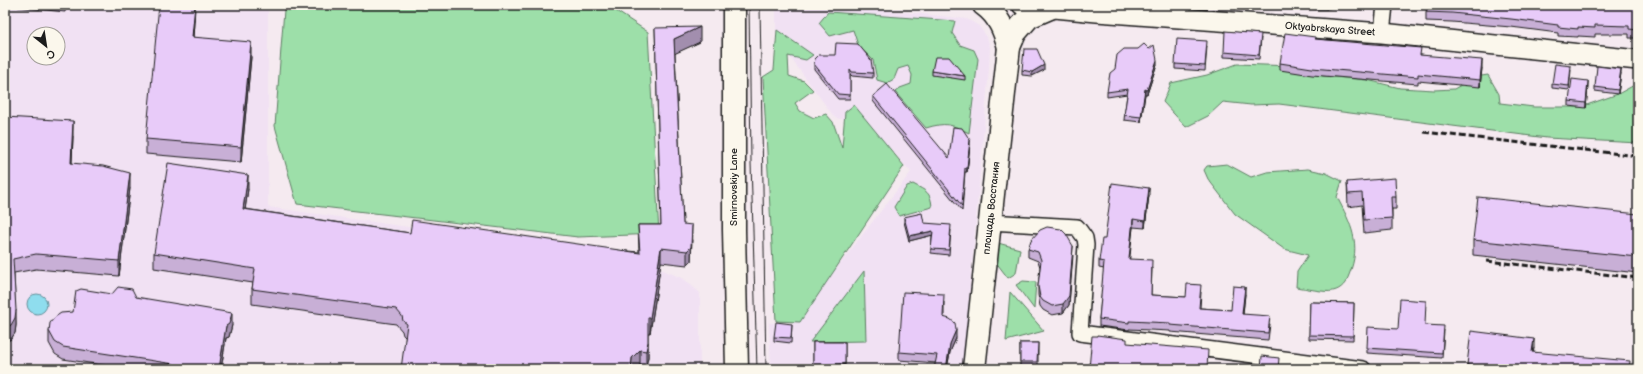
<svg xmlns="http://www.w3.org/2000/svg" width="1643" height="374" font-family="'Balsamiq Sans',sans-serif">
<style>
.built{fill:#f1e1f3;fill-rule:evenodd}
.green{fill:#9ddfa9;stroke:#5c7e62}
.water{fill:#8fddee;stroke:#61909a}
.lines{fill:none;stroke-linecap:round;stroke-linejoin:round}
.minor-casing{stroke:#1c1c1c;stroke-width:18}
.tertiary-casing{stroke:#1c1c1c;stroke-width:22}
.secondary-casing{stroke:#1c1c1c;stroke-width:25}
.minor{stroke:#fbf7ec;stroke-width:15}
.tertiary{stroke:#fbf7ec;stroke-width:19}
.secondary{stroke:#fbf7ec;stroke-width:22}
.tram{stroke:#1c1c1c;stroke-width:1}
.rail{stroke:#1c1c1c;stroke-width:3;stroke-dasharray:6 3;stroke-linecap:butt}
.wall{fill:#c8afd6;stroke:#1c1c1c}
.shaded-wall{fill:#a28eae;stroke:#1c1c1c}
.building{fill:#e8cbf9;stroke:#1c1c1c}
.labels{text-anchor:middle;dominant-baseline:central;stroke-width:4;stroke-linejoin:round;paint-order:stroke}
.street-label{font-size:10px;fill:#1c1c1c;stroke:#fbf7ec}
</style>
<rect width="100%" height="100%" fill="#f5eaf0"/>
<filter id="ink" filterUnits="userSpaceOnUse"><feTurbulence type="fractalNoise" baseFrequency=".025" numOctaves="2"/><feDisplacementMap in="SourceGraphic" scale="8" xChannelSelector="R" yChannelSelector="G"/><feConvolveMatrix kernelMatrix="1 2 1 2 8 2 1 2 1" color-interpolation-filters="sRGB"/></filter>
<g filter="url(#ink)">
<g class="built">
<path d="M5,5h245l18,2v200l364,52 31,11 21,9 16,14v76l-695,-1zM34,34h24v24h-24z"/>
<path d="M778,5h64l125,14 12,7 8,11 3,10 -1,22 -26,300h-192l-2,-46h25l117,-151 -44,-49 -32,-5 -59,-80v-31z"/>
</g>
<g class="green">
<path d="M288,5h308l14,2 38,25 11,202 -81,3 -281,-33 -22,-78 9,-116z"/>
<path d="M828,12l127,9 -3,12 8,12 14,5 4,9 -9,74c-18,-9 -23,-11 -43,-5l-31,-36 5,-4 11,-4 1,-9 -4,-9 -10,3 -4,10 -7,4 -10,-3 -4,-20 -15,-15 -5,-15 -23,6 -11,-13z"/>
<path d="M777,30l36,25 -7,5 -18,-4 1,20 15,5 9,9 -18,13 5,8 14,7 12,-4 7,8 9,26 3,-36 9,-7 50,61 -104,156 -24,-1 -13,-244 11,-7z"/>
<path d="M1237,64l55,2 31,10 44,4 33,8 34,2 20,-1 21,-12 13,-2 11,19 1,9 34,4h47l37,-13 20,-11v60l-91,-5 -268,-34 -28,1 -28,-3 -15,14 -22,11 -23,-25 8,-19 36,-8z"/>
<path d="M1227,164l24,13 16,-5 41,-3 18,4 16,8 -5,16c14,27 25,47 12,78 -3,8 -7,14 -16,16 -8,2 -28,-3 -37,-4l1,-15 11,-17 -24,-6 -49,-35 -27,-35 -4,-9 3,-4z"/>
<path d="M913,184c13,7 18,8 19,23l-33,9 -5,-9 13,-21z"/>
<path d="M998,243l22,6 -4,24 -8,5 -13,-17z"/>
<path d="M864,271l2,70 -56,1z"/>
<path d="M1023,281l13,1 -2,27 -18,-24z"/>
<path d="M1010,292l34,39 -38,10z"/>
</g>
<circle class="water" cx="37" cy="304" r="10"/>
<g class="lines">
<defs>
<g id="minor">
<path d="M1382,33l3,-28"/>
<path d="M990,222l87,5 8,11 1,7 -6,88 283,36"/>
</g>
<g id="tertiary">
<path id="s1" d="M1022,5l75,7 285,21 256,27"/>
</g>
<g id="secondary">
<path d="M734,5v225l3,139"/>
<path d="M984,5c15,11 20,25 25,42"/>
<path id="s2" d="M974,369l35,-322 6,-14 14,-16 21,-9"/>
</g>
</defs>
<use href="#minor" class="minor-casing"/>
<use href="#tertiary" class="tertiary-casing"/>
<use href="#secondary" class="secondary-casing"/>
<use href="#minor" class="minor"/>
<use href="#tertiary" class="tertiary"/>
<use href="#secondary" class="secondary"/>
<g class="tram">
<path d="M749,5l2,157 6,207"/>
<path d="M760,5l6,364"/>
</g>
<g class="rail">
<path d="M1424,132l214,24"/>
<path d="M1487,261l151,17"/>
</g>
</g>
<g class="wall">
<path d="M18,5h48l-1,7 -47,-5z"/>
<path d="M143,5h14v2z"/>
<path d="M195,5l-2,32 58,20 -10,105 -95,-8v-15z"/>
<path d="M1270,5h68l-2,1 -10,3h-10z"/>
<path d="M1638,5v33h-9v-4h-34v3l-17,-1v1l-20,-1v-3l-47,-6 -59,-5 -26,-1v-9z"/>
<path d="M655,28l45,14 -25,11 8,171 9,16 -1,21 -4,4 -26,-3 -11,71h-2v24l-2,9 -241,-29 -2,-2 -1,-4 -6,-7 -144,-20v-15l1,-6 -99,-15v-15l94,-64 -3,20 165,24 229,19 -1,-27h23z"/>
<path d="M1261,38l-2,21 -35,-2v-5z"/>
<path d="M1315,39l106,16 61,13 -2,19 -62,-6v3l-106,-9 -32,-5v-7z"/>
<path d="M1207,46l-2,25 -30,-2v-5z"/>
<path d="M814,64l59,9v5l-21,-2 -2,-2v25h-12l-24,-30z"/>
<path d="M1157,64l-10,30h-2l-4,28 -17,-2 3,-26 -20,3v-5z"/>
<path d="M1022,70h22l-12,6 -10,-1z"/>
<path d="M1571,70l-2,20 -17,-2v-4z"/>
<path d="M932,71l33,5v4l-33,-5z"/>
<path d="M1621,73l-3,21 -23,-3v-4z"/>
<path d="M1588,86l-2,22 -17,-2v-5z"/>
<path d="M873,96l76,62 21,-14 -3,28h-2l-3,39 -89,-110z"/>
<path d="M5,117l68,19 -1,27 58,25 -11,88 -83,-7 -22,4 2,52 -1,8 -4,6 -6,3z"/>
<path d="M1347,182l49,15v12h-4v21l-28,3 -2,-28 -14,2z"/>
<path d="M1149,195l-4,33 -12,-1 -4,32 23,9 -1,27 35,2 15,-5 -1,16 31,2 14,-16 -2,20 27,10 -2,16 -98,-8v-1l-41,-2v1l-30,-4v-7l5,-50 -5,-1v-7z"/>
<path d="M1638,214v59l-165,-18v-15z"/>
<path d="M904,217l20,6 27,7 -2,25 -18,-2 1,-18 -23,6 -5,-19z"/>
<path d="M1028,249l45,6 -4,50 -6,8 -11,2 -9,-5 -3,-4 -2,-11v-9l2,-19 -2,-6 -10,-4z"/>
<path d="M136,297l96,28 -3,12 -3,1 -5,31h-93l-65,-10 -8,-5 -6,-11v-12l24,-19z"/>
<path d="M944,302v15l12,21 -6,14 -3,17 -11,-6 -37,-3v-8z"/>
<path d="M1310,302l44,1 -1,37 -44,-1z"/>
<path d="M792,324l-1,19 -17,-2v-4z"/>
<path d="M1425,325l19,5 -2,28 -75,-5v-5l31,-19z"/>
<rect x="813" y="342" width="32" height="27"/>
<rect x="1020" y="343" width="18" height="26"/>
<path d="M1534,348l-1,4 97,17h-163v-4z"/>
</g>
<g class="shaded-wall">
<path d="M195,5v3l-3,44v-15z"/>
<path d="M1326,5h12l-2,1 -10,3z"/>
<path d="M700,27v15l-26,12v-15z"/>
<path d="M251,42v15l-10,105v-15z"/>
<path d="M1157,60v4l-10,30v-4z"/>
<path d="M1482,60v8l-2,19v-7z"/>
<path d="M1044,65v5l-12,6v-4z"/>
<path d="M1621,69v4l-3,21v-4z"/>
<path d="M1588,81v5l-2,22v-5z"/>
<path d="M1145,89v5l-4,28v-5z"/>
<path d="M73,121v15l-2,41v-14z"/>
<path d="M970,140v4l-3,28v-4z"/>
<path d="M130,173v15l-11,88v-15z"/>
<path d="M248,175v14l-5,35v-15z"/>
<path d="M1149,188v7l-4,33v-7z"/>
<path d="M1133,219v8l-4,39v-7z"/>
<path d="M692,225l-1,36 -4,4v-14z"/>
<path d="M933,231v4l-24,6v-5z"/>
<path d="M1073,246l-4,59 -6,8v-9z"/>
<path d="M661,248v14l-11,71v-15z"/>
<path d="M1245,287v7l-3,28v-8z"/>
<path d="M16,310v15l-1,8 -4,6 -6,3v-15z"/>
<path d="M232,313v12l-3,12 -3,1 -5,31h-2l7,-43z"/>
<path d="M956,330v8l-6,14 -3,17h-1l4,-25z"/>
<path d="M1534,339v9l-2,13v-9z"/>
<path d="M648,342v15l-2,9v-15z"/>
<path d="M640,350v15l-4,4h-5l1,-11z"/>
</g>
<g class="building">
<path d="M159,5h36l-3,32 59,5 -10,105 -95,-8z"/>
<path d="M1427,5h211v25l-9,-1v-3l-34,-1v3l-17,-1v2l-20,-2v-2l-47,-6 -59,-6 -26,-1z"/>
<path d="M700,27l-26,12 9,185 9,1 -1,22 -4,4 -26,-3 -11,70h-2v24l-2,9 -6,-1 -8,8 -1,11h-230l6,-45 -4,-3 -1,-5 -6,-7 -144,-20 3,-20 -101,-16 14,-90 80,12 -5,34 167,24 2,-13 228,33 -2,-28h23l-6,-197z"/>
<path d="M1225,31l36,3 -2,21 -35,-3z"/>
<path d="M1285,33l30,4v2l106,9 -1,7 62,5 -2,20 -62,-6v3l-106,-9 -32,-5z"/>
<path d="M1177,39l30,2 -2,25 -30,-2z"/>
<path d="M836,43l22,1 13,16 2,13 -21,-1 -2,-3v26l-12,-1 -24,-30 1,-5 4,-4h16z"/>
<path d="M1144,44l5,5 5,-4 3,15 -10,30 -2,-1 -4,28 -17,-2 4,-26 -21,3 3,-19 5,-4 2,-14 7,-6h14z"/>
<path d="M1024,49h13l7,16 -12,7 -10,-2z"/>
<path d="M935,57h14l16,19 -33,-5z"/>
<path d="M1555,64l16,2 -2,20 -17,-2z"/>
<path d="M1597,66l24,3 -3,21 -23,-3z"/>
<path d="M1572,79l16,2 -2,22 -17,-2z"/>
<path d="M887,84l62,74 4,-31 9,1 8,12 -3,28h-2l-3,38 -89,-110z"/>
<path d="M5,117l68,4 -2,42 32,3 27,7 -11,88 -83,-7 -23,5 3,51 -1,8 -4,7 -6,2z"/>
<path d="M1395,178l1,19h-5l1,21 -28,2 -2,-27 -14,1 -1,-12z"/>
<path d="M1112,183l37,5 -4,33 -12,-2 -4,40 23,1 -1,35 35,2 1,-13 14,1 -2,23 32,2 2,-24 12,1 -3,27 28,2 -2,17 -98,-8v-2l-41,-2v2l-30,-4 5,-57 -5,-1 3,-22h3z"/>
<path d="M1478,197l160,17v43l-165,-17z"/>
<path d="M922,213l2,10 27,2 -2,25 -18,-1 2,-18 -24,5 -5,-19z"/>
<path d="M1047,227l14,2 5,5 7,12 -4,50 -6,8 -11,2 -9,-5 -3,-4 -2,-11 3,-26 -3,-8 -10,-3 3,-9 9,-10z"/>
<path d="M118,287l14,2 4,8 96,16 -3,11 -3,2 -7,43h-41l-4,-5 -111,-17 -8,-5 -6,-11 1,-8 5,-6 6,-4 12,-1 3,-21 5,-2 31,5z"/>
<path d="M903,292l41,2 -1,23 7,2 5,4 1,7 -6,14 -4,25h1h-13l3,-14 -38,-3z"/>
<path d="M1400,299l26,2 -1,24 19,1 -2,27 -75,-5 1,-21 30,2z"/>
<path d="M1310,302l44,1 -1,33 -44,-1z"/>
<path d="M776,322l16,2 -1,14 -17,-1z"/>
<path d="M1471,331l63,8 -2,13 98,9 -1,8h-124l-38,-4z"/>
<path d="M1097,335l30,4v4l81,7 -1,19h-118l3,-33h5z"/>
<path d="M813,342h32v22h-2v5h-9l7,-5 -28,1z"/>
<path d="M1020,343h18l-1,19h-17z"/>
<path d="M1262,356l17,2 -1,11h-17z"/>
</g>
</g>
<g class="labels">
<g class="street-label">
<text stroke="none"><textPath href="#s1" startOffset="309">Oktyabrskaya Street</textPath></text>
<text transform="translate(734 187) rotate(-90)">Smirnovskiy Lane</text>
<text stroke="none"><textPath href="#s2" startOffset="162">площадь Восстания</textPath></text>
</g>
</g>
<rect width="1643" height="374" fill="none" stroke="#fbf7ec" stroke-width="20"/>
<rect x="10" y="10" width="1623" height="354" fill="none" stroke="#1c1c1c" stroke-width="1.5" filter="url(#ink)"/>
<g transform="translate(46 46) rotate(150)"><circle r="19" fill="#fbf7ec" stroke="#a29f99"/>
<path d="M0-3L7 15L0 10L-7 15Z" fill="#1c1c1c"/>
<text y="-6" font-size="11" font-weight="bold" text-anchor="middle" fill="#1c1c1c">С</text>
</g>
</svg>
